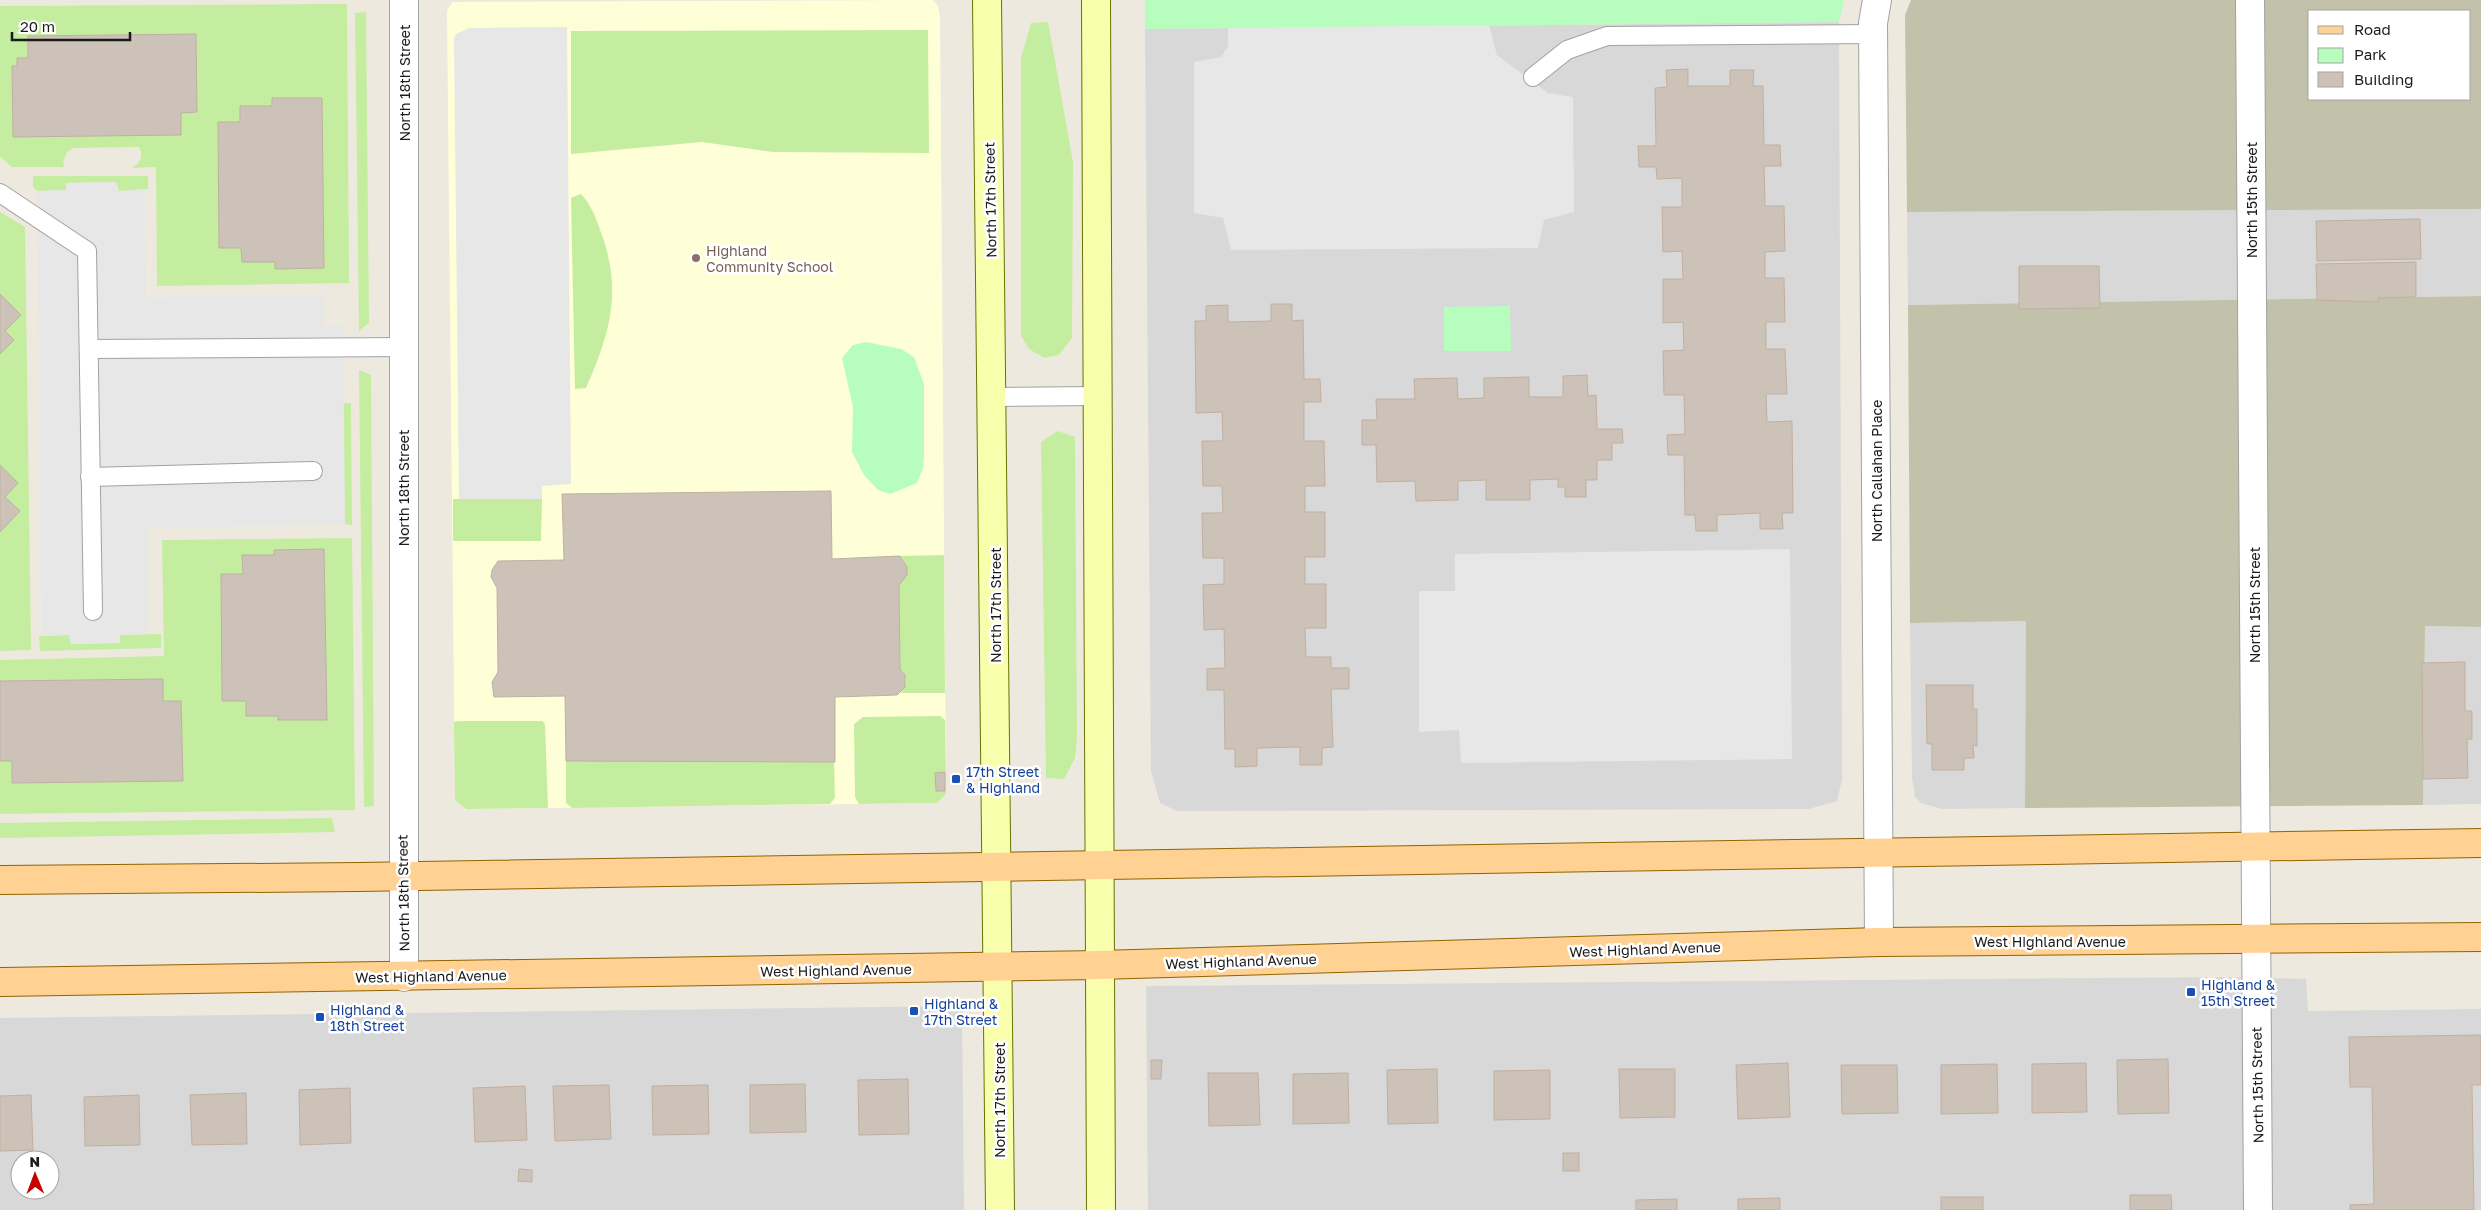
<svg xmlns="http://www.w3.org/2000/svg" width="2481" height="1210" font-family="'Golos Text',sans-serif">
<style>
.residential{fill:#d9d8d8;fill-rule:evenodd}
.education{fill:#ffffd7}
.construction{fill:#c2c2aa;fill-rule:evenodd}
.grass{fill:#c5eda0;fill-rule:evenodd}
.park{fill:#b7fdbd}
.parking{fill:#e7e7e7}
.building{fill:#cdc2b8;stroke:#c0afa1}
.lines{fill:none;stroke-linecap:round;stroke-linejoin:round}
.lane-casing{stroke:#a2a2a2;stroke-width:20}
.street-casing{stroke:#a2a2a2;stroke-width:30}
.secondary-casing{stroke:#667400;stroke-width:30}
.primary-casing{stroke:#926300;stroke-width:30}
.lane{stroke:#fff;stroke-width:18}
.street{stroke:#fff;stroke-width:28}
.secondary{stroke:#f9fead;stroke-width:28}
.primary{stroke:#ffd193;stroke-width:28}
.education-dot{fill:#8d6e63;stroke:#fff;stroke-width:2}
.transit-dot{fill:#1a4fb4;stroke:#fff;stroke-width:2}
.labels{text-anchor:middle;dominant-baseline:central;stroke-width:5;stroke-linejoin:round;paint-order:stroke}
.street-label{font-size:14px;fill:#1b1b1b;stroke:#fff}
.education-label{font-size:14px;fill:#785e54;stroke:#fff;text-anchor:start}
.transit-label{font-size:14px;fill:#164399;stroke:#fff;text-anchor:start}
</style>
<rect width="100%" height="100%" fill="#eee9df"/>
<g class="residential">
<path d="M1839,22l3,758 -5,21 -28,8 -632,2 -17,-8 -9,-32 -6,-742z"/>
<path d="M2481,209v87l-573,9 -1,-93z"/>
<path d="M2026,621l-1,187 -83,1 -21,-6 -6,-6 -3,-20 -2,-154z"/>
<path d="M2425,626l56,1v177l-58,1z"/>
<path d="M2225,977l81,2 2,32 173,-2v201h-1333l-2,-224z"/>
<path d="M962,1006l2,204h-964v-192zM20,1160h30v30h-30z"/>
</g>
<path class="education" d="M933,0l5,6 2,11 6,777 -9,9 -471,6 -11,-9 -8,-790 6,-8z"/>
<g class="construction">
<path d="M1911,0h570v209l-574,3 -2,-197zM2310,11h160v88h-160z"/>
<path d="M2481,296v331l-56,-1 -2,179 -398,3 1,-187 -116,2 -2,-318z"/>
</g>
<g class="grass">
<path d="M347,4l2,279 -192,3 -1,-119 -24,1c8,-5 12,-12 7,-21l-66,1 -6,4 -4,11 2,4h-53l-12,-10v-151zM196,34l1,78 -16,1v22l-168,2 -1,-71h5v-8h11v-22zM272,98h50l2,170 -49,1v-7h-33l-1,-14h-22l-1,-125 22,-1v-16h32z"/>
<path d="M366,12l3,311 -10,8 -4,-318z"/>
<path d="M1048,22l25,140 -1,176 -13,17 -15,3 -15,-9 -8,-13v-278l10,-35z"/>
<path d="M928,30l1,123 -156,-1 -71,-10 -131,12v-123z"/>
<path d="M33,176h115v13l-29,2 -3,-9 -50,1v7l-29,1 -4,-4z"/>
<path d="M581,194c12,13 16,27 22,44 19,56 6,98 -17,150l-11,1 -4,-191z"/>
<path d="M0,212l25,15 6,423 -31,1v-119l20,-21 -15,-14 13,-14 -18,-18v-111l14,-14 -9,-9 -5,-37z"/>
<path d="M359,370l12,5 3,431 -10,1z"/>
<path d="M351,403l1,122 -7,-1 -2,-102 -221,-17z"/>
<path d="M1058,431l17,6 2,300 -2,21 -11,21 -18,-1 -5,-336z"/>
<path d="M453,499h89l-1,42h-88z"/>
<path d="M352,538l3,272 -355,4v-53h12l1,22 170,-2 -2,-80h-18v-22l-163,2v-21l164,-4 -2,-116zM275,550h49l2,170h-48v-4h-32v-15h-24l-1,-127h22v-19h31z"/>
<path d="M944,555l1,138h-44l5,-12 -3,-10 -3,-2 -1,-84c8,-10 11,-18 1,-29z"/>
<path d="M161,634v14l-121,3 -1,-15h3l27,-1 2,9 48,-1 1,-8z"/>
<path d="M940,716l5,4 1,74 -9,9 -78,1 -4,-7 -1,-73 9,-7z"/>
<path d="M458,721h84l3,3 3,84 -82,1 -11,-9 -1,-78z"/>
<path d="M566,761l268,1 1,36 -5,6 -258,4 -6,-5z"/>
<path d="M332,818l3,14 -335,6v-15z"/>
</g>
<g class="park">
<path d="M1145,0h699l-5,22 -694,7z"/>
<path d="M1510,306l1,45h-67v-44z"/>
<path d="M866,342l35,7 13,8 10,27v73l-1,11 -6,15 -27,11 -12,-4 -14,-15 -12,-23 1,-45 -11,-49 11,-13z"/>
</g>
<g class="parking">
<path d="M1489,25l8,30 51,38 25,4 1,115 -30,8 -6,28 -307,2 -8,-32 -29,-5v-151l27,-5 7,-11v-18z"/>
<path d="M567,27l4,457 -29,2v13h-83l-5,-462 2,-3 13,-6z"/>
<path d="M116,182l3,9 26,-1 1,108 178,-3v31h19l2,198 -198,4 1,106 -28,1v8l-49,1 -2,-9 -27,1 -5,-445 29,-1v-7z"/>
<path d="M1790,549l2,210 -331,4 -2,-33 -40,2v-141h36v-37z"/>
</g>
<g class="building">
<path d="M196,34l1,78 -16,1v22l-168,2 -1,-71h5v-8h11v-22z"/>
<path d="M1688,69v17h42v-16h24l-1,16h10l1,59h16l1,21h-17l1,40h19l1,45 -20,1v26h19l1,44h-19v27h19l2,45h-21l1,28 25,-1 1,92h-11l1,16h-23v-16l-43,2v16h-21l-1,-16h-10l-1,-60h-16l-1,-20 18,-1 -1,-39h-20l-1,-44 21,-1 -1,-28 -20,1v-44h20l-1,-28 -19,1 -1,-45h20v-29l-25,1 -1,-12h-17l-1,-21h18l-1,-58 12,-1 -1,-17z"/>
<path d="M272,98h50l2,170 -49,1v-7h-33l-1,-14h-22l-1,-126h22v-16h32z"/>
<path d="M2420,219l1,40 -104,2 -1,-40z"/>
<path d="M2416,262v35l-38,1v4l-61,-2 -1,-36z"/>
<path d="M2019,266h80l1,42 -81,1z"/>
<path d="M0,294l21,21 -16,16 9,9 -14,14z"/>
<path d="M1271,304h21v17l11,-1 1,59h16l1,23h-17v39h20l1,45h-20v26h20v45h-20v27h21v44h-21l1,29h25v11h18v21h-18l2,58 -11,1v17h-22v-18l-43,1v18l-22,1v-18h-10l-1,-59h-17v-21l18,-1 -1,-39 -20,1 -1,-45 21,-1v-26h-21l-1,-45h21l-1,-27h-19l-1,-45h21l-1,-29 -26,1 -1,-92h11v-15l22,-1v17l43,-1z"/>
<path d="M1587,375l1,21 8,-1 1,34h25l1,14h-11v17h-15v20h-11v17h-21v-10h-7v-8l-28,1v20h-44v-20l-28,1v19l-42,1 -1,-20 -38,1 -1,-37h-14v-25h15l-1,-21h39l-1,-20 43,-1 1,21 26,-1v-20l45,-1v20h34v-21z"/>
<path d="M0,465l18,18 -13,14 15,14 -20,21z"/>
<path d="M831,491l1,68 68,-3 7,11v8l-8,10 1,84 5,6v12l-8,8 -62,2v65l-269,-1 -1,-65 -71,1 -2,-15 6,-10 -1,-84 -6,-11 1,-7 6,-9 66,-1 -2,-66z"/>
<path d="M324,549l3,171h-49v-4h-32v-15h-24l-1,-127h22l-1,-19h32v-5z"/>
<path d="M2465,662v49h7v28h-5l1,39 -45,1 -1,-116z"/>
<path d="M163,679v22h18l2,80 -171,2v-22h-12v-80z"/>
<path d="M1926,685h47v24h4v37l-4,-1 1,13h-10v12h-32v-26h-5z"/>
<path d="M945,772v19h-9l-1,-18z"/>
<path d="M2481,1035v50h-9l2,125h-124v-5l24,-1 -2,-117h-22l-1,-50z"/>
<path d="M2168,1059l1,54 -51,1 -1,-54z"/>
<path d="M1151,1060h11l-1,19h-10z"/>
<path d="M1788,1063l2,54 -52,2 -2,-54z"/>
<path d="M2086,1063l1,49 -55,1v-49z"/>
<path d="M1997,1064l1,49 -57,1v-49z"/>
<path d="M1841,1065h56l1,48 -56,1z"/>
<path d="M1437,1069l1,54 -50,1 -1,-54z"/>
<path d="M1619,1069h56v48l-55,1z"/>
<path d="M1550,1070v49l-56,1v-49z"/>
<path d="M1208,1073h50l2,52 -51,1z"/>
<path d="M1348,1073l1,50 -56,1v-50z"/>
<path d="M908,1079l1,55 -50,1 -1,-55z"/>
<path d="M805,1084l1,48 -56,1v-48z"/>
<path d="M609,1085l2,54 -56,2 -2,-55z"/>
<path d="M708,1085l1,49 -56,1 -1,-49z"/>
<path d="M525,1086l2,54 -52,2 -2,-54z"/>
<path d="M350,1088l1,55 -51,2 -1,-55z"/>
<path d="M246,1093l1,51 -55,1 -2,-50z"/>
<path d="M31,1095l2,55 -33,1v-55z"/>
<path d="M139,1095l1,50 -55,1 -1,-49z"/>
<rect x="1563" y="1153" width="16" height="18"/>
<path d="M519,1169l13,1v12l-14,-1z"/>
<path d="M2130,1195h41l1,15h-42z"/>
<rect x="1941" y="1197" width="42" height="13"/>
<path d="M1780,1198v12h-42v-11z"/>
<path d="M1677,1199v11h-41v-10z"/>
</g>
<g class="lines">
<defs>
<g id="lane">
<path d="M1533,77l34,-27 40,-14 266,-2"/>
<path d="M0,193l87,58 6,360"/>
<path d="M89,349l315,-2"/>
<path d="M993,397l104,-1"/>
<path d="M90,477l223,-6"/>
</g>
<g id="street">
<path d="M1877,0l-4,23 6,919"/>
<path d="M2250,0l8,1210"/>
<path d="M404,977v-977"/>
</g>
<g id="secondary">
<path d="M987,0l13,1210"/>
<path d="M1096,0l5,1210"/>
</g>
<g id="primary">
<path d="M0,880l359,-3 2122,-34"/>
<path d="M0,982l1099,-17 780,-23 602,-5"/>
</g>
</defs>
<use href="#lane" class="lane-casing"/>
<use href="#street" class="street-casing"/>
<use href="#secondary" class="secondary-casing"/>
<use href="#primary" class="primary-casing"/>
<use href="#lane" class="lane"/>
<use href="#street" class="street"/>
<use href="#secondary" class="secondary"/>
<use href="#primary" class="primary"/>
</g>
<circle class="education-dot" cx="696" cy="258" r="5"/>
<g class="transit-dot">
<rect x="951" y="774" width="10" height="10" rx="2.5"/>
<rect x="2186" y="987" width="10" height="10" rx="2.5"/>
<rect x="909" y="1006" width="10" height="10" rx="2.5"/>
<rect x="315" y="1012" width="10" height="10" rx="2.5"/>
</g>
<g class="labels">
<g class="street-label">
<text transform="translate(404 83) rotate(-90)">North 18th Street</text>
<text transform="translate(990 200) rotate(-91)">North 17th Street</text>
<text transform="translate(2251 200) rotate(-90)">North 15th Street</text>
<text transform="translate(1876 471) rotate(-90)">North Callahan Place</text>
<text transform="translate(403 488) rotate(-90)">North 18th Street</text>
<text transform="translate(995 605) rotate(-90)">North 17th Street</text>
<text transform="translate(2254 605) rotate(-90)">North 15th Street</text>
<text transform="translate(403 893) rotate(-91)">North 18th Street</text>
<text x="2050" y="941">West Highland Avenue</text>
<text transform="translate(1645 949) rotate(-2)">West Highland Avenue</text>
<text transform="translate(1241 961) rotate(-2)">West Highland Avenue</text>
<text transform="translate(836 970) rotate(-1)">West Highland Avenue</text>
<text transform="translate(431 976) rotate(-1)">West Highland Avenue</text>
<text transform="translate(2257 1085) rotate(-91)">North 15th Street</text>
<text transform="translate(999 1100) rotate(-90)">North 17th Street</text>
</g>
<g class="education-label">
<text x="706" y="250">Highland<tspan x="706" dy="16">Community School</tspan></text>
</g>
<g class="transit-label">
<text x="966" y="771">17th Street<tspan x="966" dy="16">&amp; Highland</tspan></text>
<text x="2201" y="984">Highland &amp;<tspan x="2201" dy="16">15th Street</tspan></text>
<text x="924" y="1003">Highland &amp;<tspan x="924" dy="16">17th Street</tspan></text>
<text x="330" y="1009">Highland &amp;<tspan x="330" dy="16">18th Street</tspan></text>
</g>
</g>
<rect x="2308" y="10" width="162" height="90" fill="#ffffff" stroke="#a4a4a4"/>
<rect x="2318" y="26" width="25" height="8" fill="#ffd193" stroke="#a4a4a4"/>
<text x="2354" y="35" font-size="15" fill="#1b1b1b">Road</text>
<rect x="2318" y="48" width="25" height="15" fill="#b7fdbd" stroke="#a4a4a4"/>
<text x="2354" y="60" font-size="15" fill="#1b1b1b">Park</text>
<rect x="2318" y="72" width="25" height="15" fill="#cdc2b8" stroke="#a4a4a4"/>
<text x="2354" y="85" font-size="15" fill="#1b1b1b">Building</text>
<g transform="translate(35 1175) rotate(359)"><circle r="24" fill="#ffffff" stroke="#a4a4a4"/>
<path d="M0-4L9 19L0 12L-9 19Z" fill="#c60100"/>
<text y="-8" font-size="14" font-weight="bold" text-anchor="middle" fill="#1b1b1b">N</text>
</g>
<path d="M12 32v8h118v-8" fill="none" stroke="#1b1b1b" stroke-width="2.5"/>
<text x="20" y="32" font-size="15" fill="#1b1b1b" stroke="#ffffff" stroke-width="4" paint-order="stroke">20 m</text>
</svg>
